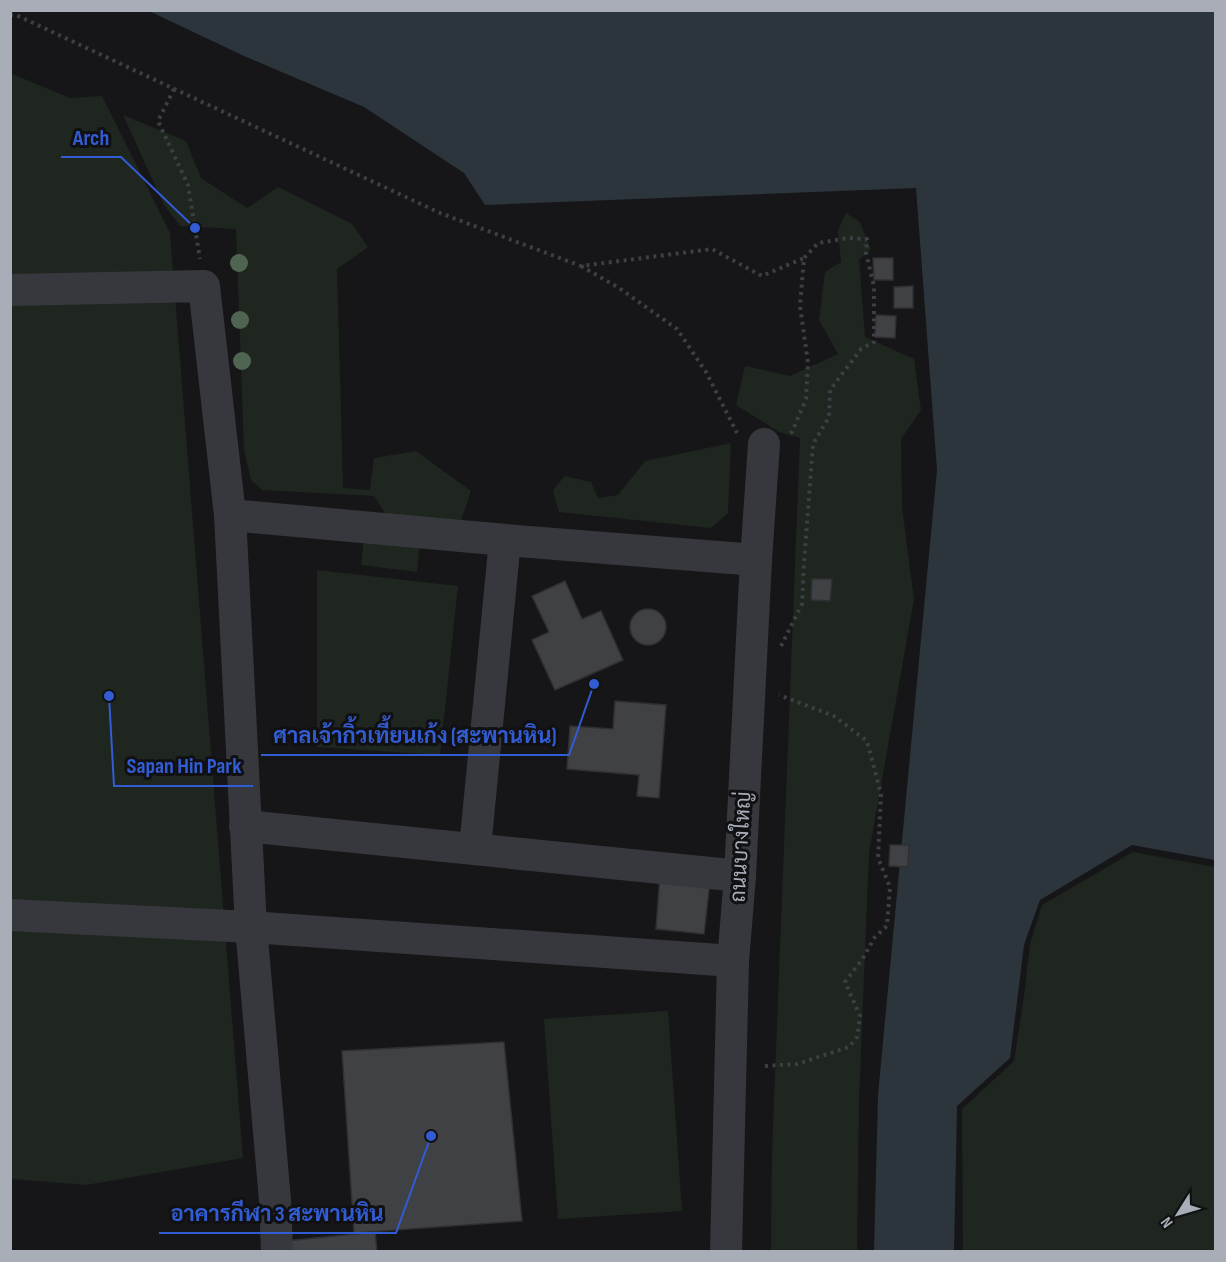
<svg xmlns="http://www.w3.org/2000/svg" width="1226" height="1262" font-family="'Sofia Sans Condensed',Sarabun,sans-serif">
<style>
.green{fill:#1e261f}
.water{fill:#2c353c}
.building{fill:#404145;stroke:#303034;stroke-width:1.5}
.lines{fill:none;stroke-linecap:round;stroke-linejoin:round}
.path{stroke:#3d3f44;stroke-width:4;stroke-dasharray:3 4.5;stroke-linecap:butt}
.minor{stroke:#37383d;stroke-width:32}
.tree{fill:#506452}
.labels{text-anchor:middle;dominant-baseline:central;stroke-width:6;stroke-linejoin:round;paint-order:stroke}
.street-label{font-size:21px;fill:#a8adb8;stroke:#111113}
.leader{fill:none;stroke:#325cd3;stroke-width:2}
.callout-dot{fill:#325cd3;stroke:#111113;stroke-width:2}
.callout-label{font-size:22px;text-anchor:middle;font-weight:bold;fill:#325cd3;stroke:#111113;stroke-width:6;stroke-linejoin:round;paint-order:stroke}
</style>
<rect width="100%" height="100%" fill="#161618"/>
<g class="green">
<path d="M10,73l60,25 32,-2 68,137 73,925 -157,27 -75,-6z"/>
<path d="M123,115l63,26 15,37 46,30 31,-21 74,37 16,23 -31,22 6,219 27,2 4,-32 42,-7 55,40 -13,39 -68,-9 -16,-25 -112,-6 -11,-10 -7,-30 -8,-221 -56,-3 -16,-21z"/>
<path d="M846,213l14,9 11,27 -12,11 6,77 49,22 7,51 -20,29 1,68 12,92 -45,254 -10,247 -2,151h-86l1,-99 28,-714 -21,-6 -43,-27 9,-39 45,10 48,-22 -19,-34 6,-48 16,-10 -3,-32z"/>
<path d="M731,443l-3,70 -17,15 -152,-16 -6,-22 12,-14 26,6 7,16 20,-3 27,-34z"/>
<path d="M364,538l56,4 -3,30 -56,-7z"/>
<path d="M317,570l141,16 -18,169 -123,-8z"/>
<path d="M1133,852l82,15v384h-252l-1,-142 52,-48 10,-65 6,-52 12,-39z"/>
<path d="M668,1011l14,200 -124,8 -14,-200z"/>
</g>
<path class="water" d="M149,11h1066v849l-83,-15 -92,55 -16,45 -14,113 -53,48 -3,145h-80l4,-156 59,-625 -21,-282 -431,17 -21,-32 -100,-66 -120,-51z"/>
<g class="building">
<path d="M873,258h20v22h-19z"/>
<path d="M913,286v22h-19v-21z"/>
<path d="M876,315l20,1 -1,22 -20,-1z"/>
<path d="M812,579h20l-2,22 -19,-1z"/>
<path d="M565,581l17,38 19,-8 22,49 -68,30 -23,-50 17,-8 -17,-36z"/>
<circle cx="648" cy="627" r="18"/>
<path d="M615,701l51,4 -7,93 -22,-2 2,-21 -72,-6 3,-43 43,3z"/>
<path d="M890,845h19l-1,22 -19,-1z"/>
<path d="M660,875l50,6 -6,53 -48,-5z"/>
<path d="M504,1042l18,179 -168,12 -12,-182z"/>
<path d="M375,1232l2,20h-90l-1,-11z"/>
</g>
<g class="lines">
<g class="path">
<path d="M10,15h6l424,198 141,53 131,-17 50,27 42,-18"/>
<path d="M174,89l-16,32 30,64 12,74"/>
<path d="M581,266l38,22 58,41 29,43 31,61"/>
<path d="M781,646l21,-42 2,-40 9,-120 16,-27 1,-27 31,-41 13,-7v-56l-8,-33 1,-14 -18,-1 -31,5 -14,15 -4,48 8,57 -2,36 -14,33 -2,1"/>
<path d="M765,1066l32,-2 52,-17 8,-10 3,-21 -15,-34 18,-24 12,-21 12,-11 3,-39 -12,-29 3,-64 -14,-53 -33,-25 -55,-21"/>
</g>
<g class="minor">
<path d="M10,290l194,-4 26,229 21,412 24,273 2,52"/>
<path d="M230,515l275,25 251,20"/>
<path d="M245,826l495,50"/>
<path d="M475,848l30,-308"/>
<path d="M10,915l241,12 482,34"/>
<path d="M726,1252l7,-291 7,-85 16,-316 8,-116"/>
</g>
</g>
<g class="tree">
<circle cx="239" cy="263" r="9"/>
<circle cx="240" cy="320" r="9"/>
<circle cx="242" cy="361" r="9"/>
</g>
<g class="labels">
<g class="street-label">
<text transform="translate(741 847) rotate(-87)">ถนนบางใหญ่</text>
</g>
</g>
<path class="leader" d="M195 228L121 157H61M594 684L569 755H261M109 696L114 786H253M431 1136L396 1233H159"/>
<g class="callout-dot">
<circle cx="195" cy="228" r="6"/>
<circle cx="594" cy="684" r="6"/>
<circle cx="109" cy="696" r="6"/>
<circle cx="431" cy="1136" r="6"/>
</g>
<g class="callout-label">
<text x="91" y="145">Arch</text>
<text x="415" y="743">ศาลเจ้ากิ้วเที้ยนเก้ง (สะพานหิน)</text>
<text x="184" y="773">Sapan Hin Park</text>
<text x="277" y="1221">อาคารกีฬา 3 สะพานหิน</text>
</g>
<rect width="1226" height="1262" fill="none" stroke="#a8adb8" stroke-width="24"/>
<g transform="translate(1178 1214) rotate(233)" stroke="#111113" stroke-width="4.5" paint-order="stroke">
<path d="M0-4.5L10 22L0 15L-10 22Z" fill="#a8adb8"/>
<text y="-9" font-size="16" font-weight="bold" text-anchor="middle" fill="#a8adb8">N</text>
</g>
</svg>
